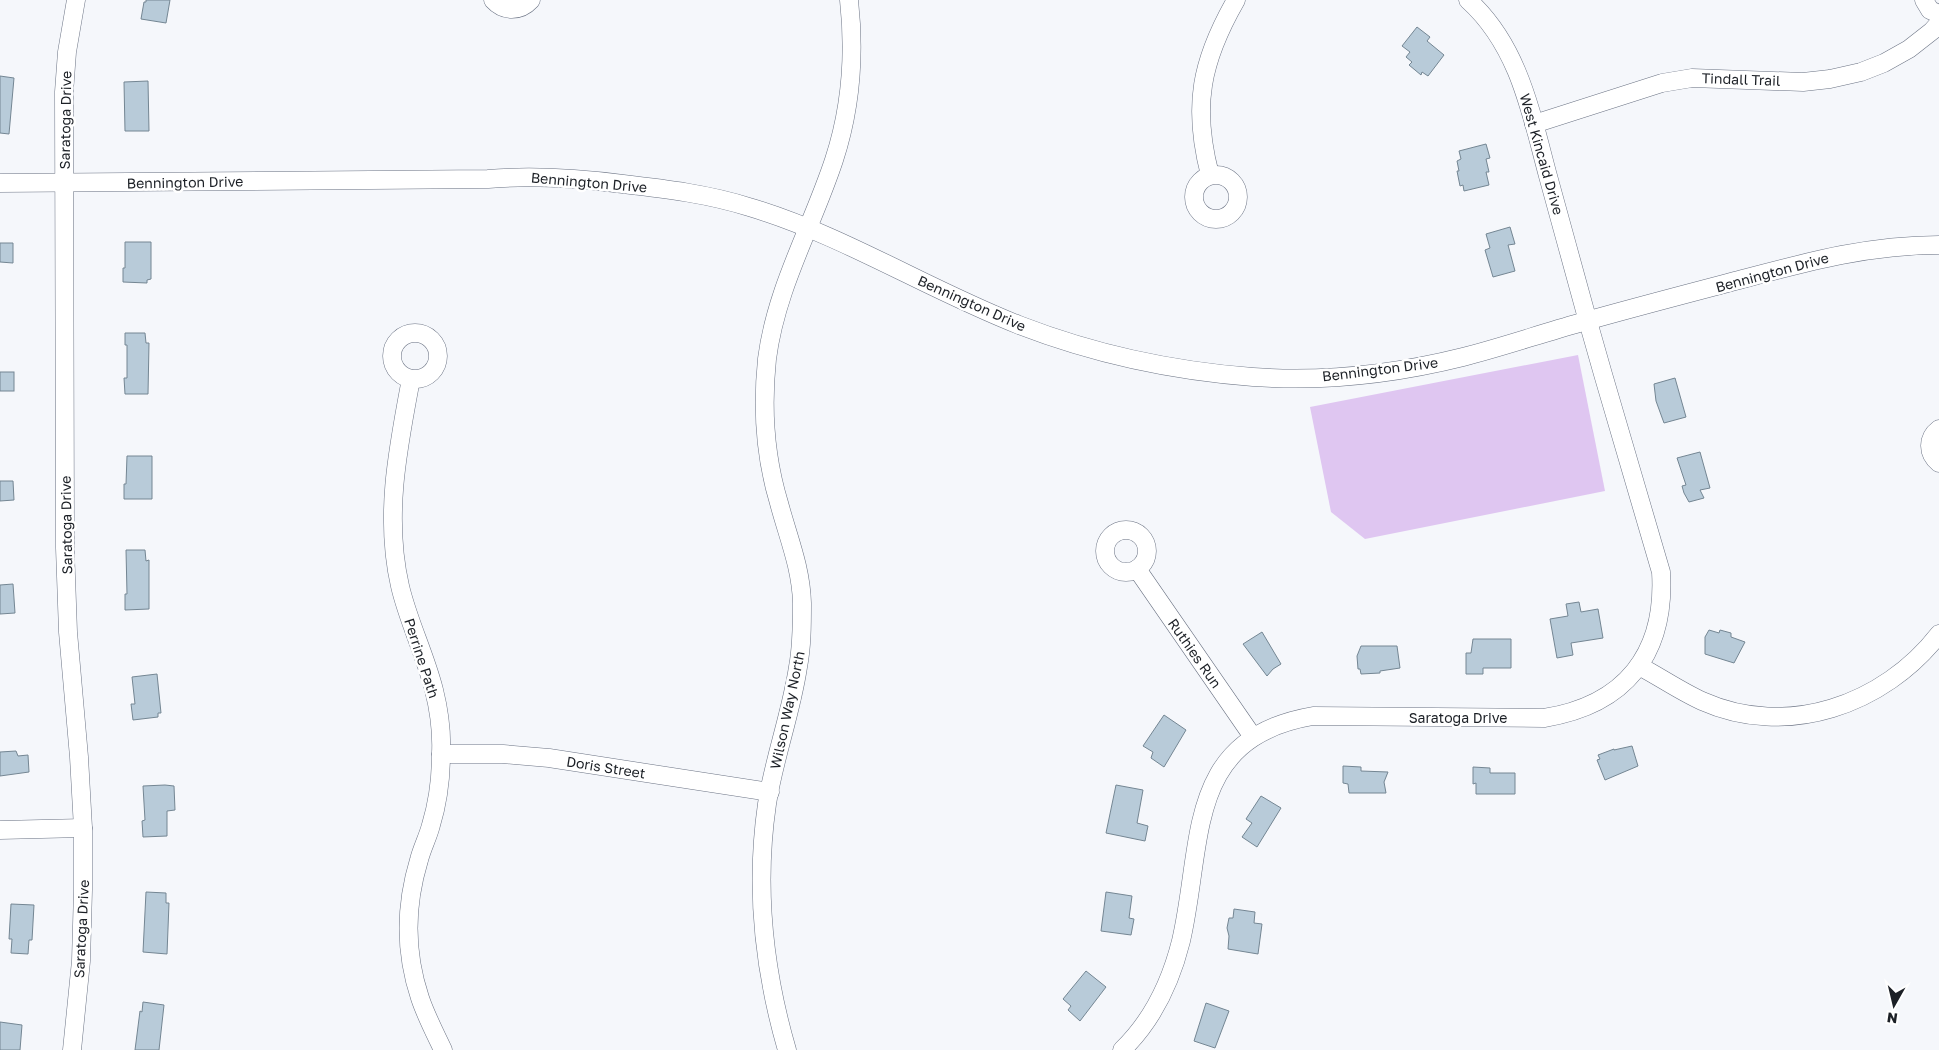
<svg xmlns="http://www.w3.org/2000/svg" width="1939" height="1050" font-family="'Golos Text',sans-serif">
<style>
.green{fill:#dfc6f1}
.building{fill:#b8cbd9;stroke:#748693}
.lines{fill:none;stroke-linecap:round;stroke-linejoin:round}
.minor-casing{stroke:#6b7384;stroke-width:19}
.minor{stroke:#fff;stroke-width:18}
.labels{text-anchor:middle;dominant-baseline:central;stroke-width:5;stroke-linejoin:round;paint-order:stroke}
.street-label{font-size:14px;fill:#1c2026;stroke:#fff}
</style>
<rect width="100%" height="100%" fill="#f5f7fb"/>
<path class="green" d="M1578,355l27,136 -240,48 -34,-27 -21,-105z"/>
<g class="building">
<path d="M146,0h24l-4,23 -25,-4 3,-17h2z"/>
<path d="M1417,27l13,10 -3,4 17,14 -16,21 -6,-4 -1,3 -12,-10 3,-3 -6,-5 4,-5 -8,-6z"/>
<path d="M0,76l14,2 -5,56 -9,-1z"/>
<path d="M148,81l1,50h-24l-1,-49z"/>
<path d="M1486,144l4,14 -4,1 3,13h-3l3,13 -25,6 -1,-6 -3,1 -3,-15h2l-2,-10 4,-2 -2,-8z"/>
<path d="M1510,227l5,17 -7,1 7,26 -22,6 -8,-27 5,-2 -4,-14z"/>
<path d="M125,242h26v37l-4,1v3l-24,-1v-14h2z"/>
<path d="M0,243h13v20l-13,-1z"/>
<path d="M125,333h20l1,10h3l-1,51h-23l-1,-16h3v-33h-2z"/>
<rect x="0" y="372" width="14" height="19"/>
<path d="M1675,378l11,39 -22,6 -8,-22 -2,-17z"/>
<path d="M1700,452l10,36 -10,2 4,8 -15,4 -5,-9 -2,-7 4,-1 -9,-27z"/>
<path d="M127,456h25v43h-28v-15h2z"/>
<path d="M0,481h13l1,19 -14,1z"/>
<path d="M126,550h19l1,11 3,-1v49l-24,1v-16h2z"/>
<path d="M13,584l2,29 -15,1v-29z"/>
<path d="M1579,602l2,10 17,-3 5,29 -32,5 2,12 -16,3 -7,-39 18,-3 -2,-12z"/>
<path d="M1709,630l10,3 1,-3 11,3v4l14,5 -11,21 -29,-9v-17z"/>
<path d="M1262,632l19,32 -8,5 -6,7 -24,-32z"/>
<path d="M1473,639h38v29h-28v6h-17v-21h5z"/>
<path d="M1361,646h36l3,22 -20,3v2l-19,1 -1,-5h-2l-1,-13z"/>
<path d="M157,674l4,39h-3v4l-25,3 -2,-16h4l-3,-27z"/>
<path d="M1164,715l22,15 -22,37 -13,-9 2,-6 -10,-6z"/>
<path d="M1632,746l6,20 -33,14 -8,-20 3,-1 -2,-4 16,-6v1z"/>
<path d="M16,751l2,5 10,-1 1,17 -29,4v-24z"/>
<path d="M1343,766l18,1v4l27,1 -4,10 2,11h-37l-1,-9 -5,-1z"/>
<path d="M1473,767l17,1v5h25v21h-39v-11l-3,1z"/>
<path d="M165,785l9,1 1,24 -8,1v25l-24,1 -1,-16 3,-1 -2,-34z"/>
<path d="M1116,785l27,5 -6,33 11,3 -3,15 -39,-8z"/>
<path d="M1261,796l20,12 -24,39 -15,-10 10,-14 -6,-4z"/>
<path d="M146,892l20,1v10h3l-2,51 -24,-2z"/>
<path d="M1106,892l26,4 -3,22 5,1 -3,16 -30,-4z"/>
<path d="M11,904l23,1 -2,35h-3l-1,14 -17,-1 1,-14h-3z"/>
<path d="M1234,909l21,3 -1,11 8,1 -4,30 -30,-5 1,-13 -2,-8 2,-10h4z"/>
<path d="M1086,971l20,16 -26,34 -12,-11 3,-4 -8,-7z"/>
<path d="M143,1002l21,3 -5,45h-24l5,-39 2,1z"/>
<path d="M1206,1003l23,8 -14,37 -21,-7z"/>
<path d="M0,1022l22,3 -2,25h-20z"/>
</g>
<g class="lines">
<defs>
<g id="minor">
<path d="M493,0c11,12 27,12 38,0"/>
<path d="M1924,0l6,10 9,4"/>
<path d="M1534,124l128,-41 30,-5 111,4 27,-3 31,-7 23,-9 25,-14 23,-18 7,-8"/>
<circle cx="1216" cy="197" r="22"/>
<path d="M1210,175c-18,-69 -9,-114 26,-175"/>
<path d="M0,183l488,-4c46,-4 89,-1 135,5 43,5 85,10 126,23 94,28 178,82 270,118 75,29 154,46 234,52 70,5 142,-3 210,-20 39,-10 77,-23 116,-34 53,-15 107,-29 160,-43 68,-18 129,-35 200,-35"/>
<circle cx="415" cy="356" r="23"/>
<path d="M411,379c-13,69 -27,137 -11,207 8,35 25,68 34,104 5,20 8,43 7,64 0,23 -3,48 -10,71 -3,12 -9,23 -12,35 -14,46 -14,93 1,138 6,18 15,35 23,52"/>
<path d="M1939,429c-12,9 -12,24 0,34"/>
<circle cx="1126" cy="551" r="21"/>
<path d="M1137,569l116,168"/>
<path d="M1639,666c21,11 41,25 63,35 85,38 182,4 237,-67"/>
<path d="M441,754h62l46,4 221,34"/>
<path d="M0,830l83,-2"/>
<path d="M72,1050l9,-89 2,-71v-62l-4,-71 -11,-125 -3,-84 -1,-456 3,-40 9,-52"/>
<path d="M787,1050c-23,-79 -32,-164 -20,-246 7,-46 24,-90 31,-137 4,-21 4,-42 4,-64 -1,-36 -14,-66 -23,-100 -14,-46 -17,-96 -12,-144 9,-71 45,-132 67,-199 17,-52 21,-106 15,-160"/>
<path d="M1122,1050c30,-29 49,-69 59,-109 23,-99 3,-203 132,-225l231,2c81,-13 122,-64 117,-146 -25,-84 -50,-169 -74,-254 -13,-47 -26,-95 -39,-142 -17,-63 -29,-130 -80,-176"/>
</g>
</defs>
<use href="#minor" class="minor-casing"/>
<use href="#minor" class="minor"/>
</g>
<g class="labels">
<g class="street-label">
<text transform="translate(1741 79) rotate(2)">Tindall Trail</text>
<text transform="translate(65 120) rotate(-89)">Saratoga Drive</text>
<text transform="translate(1542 154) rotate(74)">West Kincaid Drive</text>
<text transform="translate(185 182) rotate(-1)">Bennington Drive</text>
<text transform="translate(589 182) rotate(5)">Bennington Drive</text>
<text transform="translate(1772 272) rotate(-15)">Bennington Drive</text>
<text transform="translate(972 303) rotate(24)">Bennington Drive</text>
<text transform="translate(1380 369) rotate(-7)">Bennington Drive</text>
<text transform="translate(66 525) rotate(-91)">Saratoga Drive</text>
<text transform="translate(1195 653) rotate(55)">Ruthies Run</text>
<text transform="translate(422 658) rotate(72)">Perrine Path</text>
<text transform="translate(787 710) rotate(-78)">Wilson Way North</text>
<text x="1458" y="717">Saratoga Drive</text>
<text transform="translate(606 767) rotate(9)">Doris Street</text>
<text transform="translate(81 929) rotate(-87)">Saratoga Drive</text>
</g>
</g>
<g transform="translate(1894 1005) rotate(188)" stroke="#ffffff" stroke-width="4" paint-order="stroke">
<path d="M0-4L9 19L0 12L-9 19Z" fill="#1c2026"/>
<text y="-8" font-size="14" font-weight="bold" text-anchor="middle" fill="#1c2026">N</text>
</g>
</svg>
